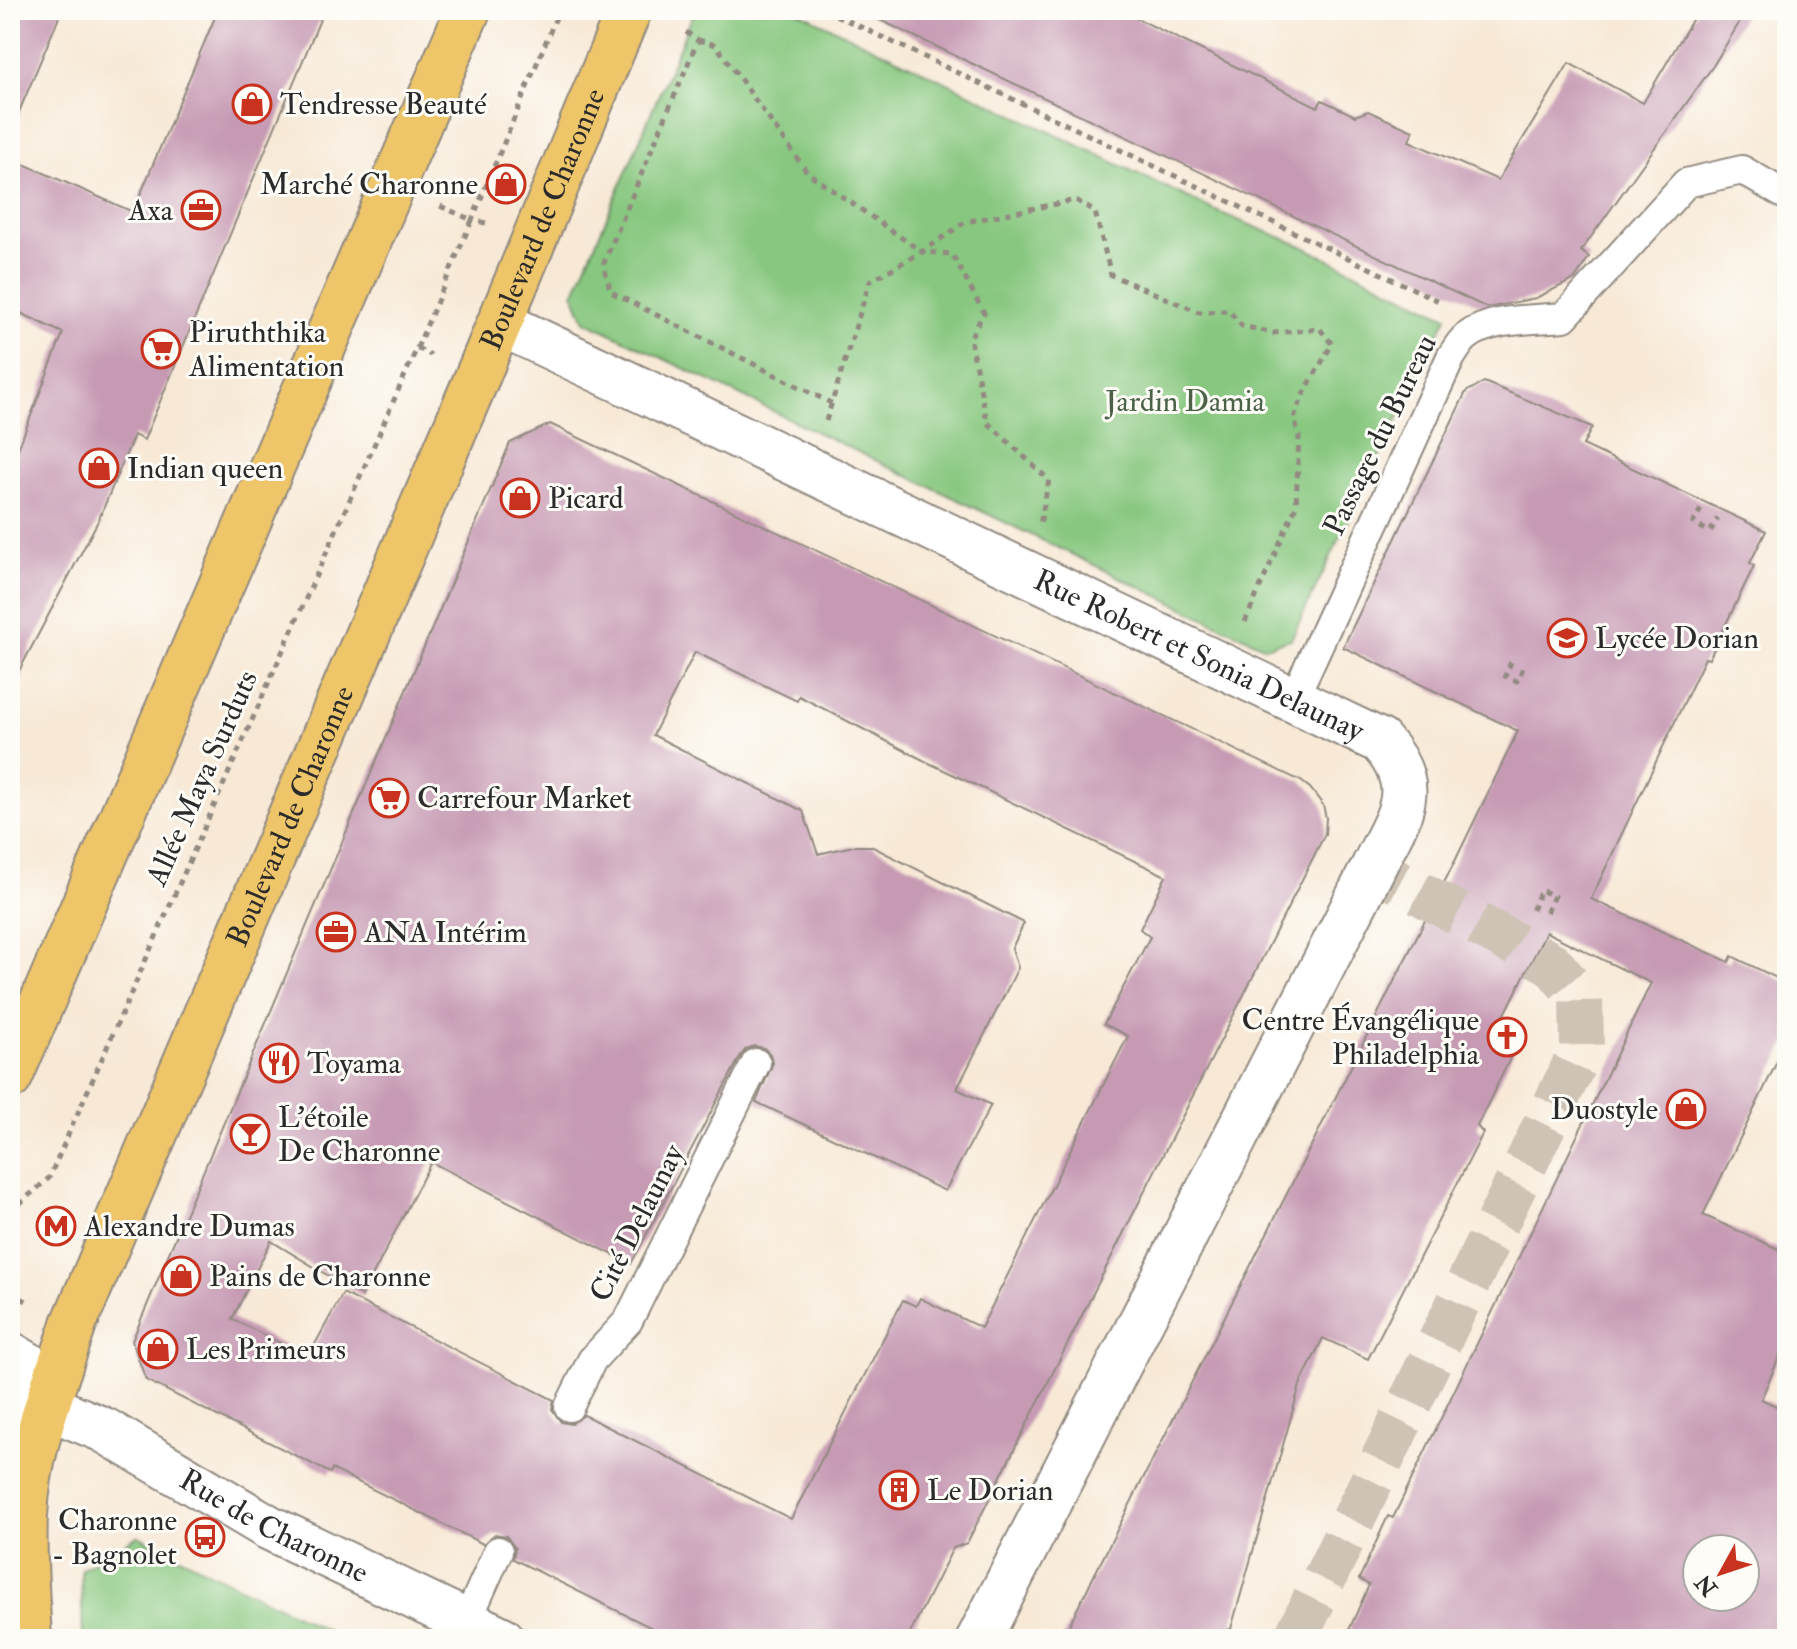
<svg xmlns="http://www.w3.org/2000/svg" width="1797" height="1649" font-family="'IM FELL Double Pica',serif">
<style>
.green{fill:#87c77f;stroke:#597955;stroke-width:2}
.building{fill:#c69ab3;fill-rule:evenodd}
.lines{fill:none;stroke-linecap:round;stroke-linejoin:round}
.minor-tunnel{stroke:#cfc3b5;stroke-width:44;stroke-dasharray:44 22;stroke-linecap:butt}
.service-casing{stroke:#928a81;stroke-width:32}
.minor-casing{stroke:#928a81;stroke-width:48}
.tertiary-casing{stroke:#928a81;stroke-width:48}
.primary-casing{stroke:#928a81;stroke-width:48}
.path{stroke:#928a81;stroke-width:5;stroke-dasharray:6 6;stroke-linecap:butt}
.service{stroke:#fff;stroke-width:28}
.minor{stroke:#fff;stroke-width:44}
.tertiary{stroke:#fff;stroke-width:44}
.primary{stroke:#eec569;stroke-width:44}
.labels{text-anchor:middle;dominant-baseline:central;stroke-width:6;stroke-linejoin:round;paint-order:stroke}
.poi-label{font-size:30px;fill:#2b2b2b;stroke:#fdfcf7;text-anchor:start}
.street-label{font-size:30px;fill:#2b2b2b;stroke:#fdfcf7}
.park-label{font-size:30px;fill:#4b6248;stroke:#fdfcf7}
</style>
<rect width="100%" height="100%" fill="#fdfcf7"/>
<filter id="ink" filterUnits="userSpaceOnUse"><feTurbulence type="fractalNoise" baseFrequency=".0125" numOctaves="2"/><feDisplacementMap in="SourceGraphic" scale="16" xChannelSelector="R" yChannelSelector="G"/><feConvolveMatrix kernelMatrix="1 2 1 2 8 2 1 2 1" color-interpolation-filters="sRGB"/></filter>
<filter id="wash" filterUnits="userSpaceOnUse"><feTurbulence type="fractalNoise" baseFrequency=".006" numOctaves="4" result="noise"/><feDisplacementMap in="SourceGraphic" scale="32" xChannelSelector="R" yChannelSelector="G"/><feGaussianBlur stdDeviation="1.8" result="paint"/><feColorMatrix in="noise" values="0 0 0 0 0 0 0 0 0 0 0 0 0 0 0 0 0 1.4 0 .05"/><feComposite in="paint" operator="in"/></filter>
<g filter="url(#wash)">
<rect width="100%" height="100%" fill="#f8e9d7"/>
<g class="green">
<path d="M695,10h100l423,202 82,33 147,72 -156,322 -26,8 -680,-326 -11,-27z"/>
<path d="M138,1536l206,103h-261l-2,-70z"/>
</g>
<g id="blocks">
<g class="building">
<path d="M10,10h52l-52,123z"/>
<path d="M218,10h106l-180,430 -10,-5 -35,84 -89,169v-218l53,-137 -53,-25v-150l123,54z"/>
<path d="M859,10h261l198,97 4,-7 33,16 13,-5 45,20 -4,10 89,39 71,-117 74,40 55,-93h49l-34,56 -132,185 8,6 -14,22 -39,19 -49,10z"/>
<path d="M1484,382l108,45 -9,18 183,86 -16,32 4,3 -45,93 -4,-1 -114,241 138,63 3,-6 55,27v58l-84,174 84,38v86l-26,60 26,12v228h-442l24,-54 -10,-6 29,-63 5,2 258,-535 -105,-51 -43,86 21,12 -47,96 6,7 -115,226 -45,-21 -23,47 -69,244 -39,10h-130l394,-780 62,-128 -175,-84 123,-255zM1697,1549h48v48h-48z"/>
<path d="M550,424l751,357 9,7 13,17 3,13 -1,16 -358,709 -14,5 -46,91h-233l-161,-80 2,-11 -9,-12 -11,-2 -12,10 -151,-75 -2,4 -184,-93 -14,-39 378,-898zM695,652l102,49 2,-5 128,66 239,114 -26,53 10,8 -46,87 24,12 -147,292 -61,-30 -4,8 -13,-6 -112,219 -207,-104 -13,9 -10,-2 -9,-13 2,-9 -211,-107 -35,64 -76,-38 39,-78 91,55 69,-134 200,102 110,-209 5,-6 8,-3 10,2 6,6 3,9 -17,39 189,89 46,-86 -34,-16 61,-121 -6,-20 12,-25 -153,-77h-18l-35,8 -15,-43 -150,-76z"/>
</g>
</g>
</g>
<g filter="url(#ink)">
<use href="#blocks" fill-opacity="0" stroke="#928a81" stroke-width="2"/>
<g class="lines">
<path class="minor-tunnel" d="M1295,1639l287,-591 -1,-49 -29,-35 -179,-96"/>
<defs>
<g id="service">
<path d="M1293,700l158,-343c4,-6 9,-15 15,-20 25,-20 68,-17 98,-20l122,-134 56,-13 45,26"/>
<path d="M569,1407l23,-47 36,-39 128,-258"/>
<path d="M466,1623l32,-72"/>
</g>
<g id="minor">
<path id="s1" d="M500,323l880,418c44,49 17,76 -7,127l-394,771"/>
<path d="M10,1354l17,10 21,43 -38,19"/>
</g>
<g id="tertiary">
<path id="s2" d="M48,1407l56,23 164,97 234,112"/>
</g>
<g id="primary">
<path d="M10,1077l458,-1067"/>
<path id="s3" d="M29,1639c-2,-41 -6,-83 -4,-124 3,-66 29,-129 49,-191l404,-949 151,-365"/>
</g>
</defs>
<use href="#service" class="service-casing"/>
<use href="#minor" class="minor-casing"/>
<use href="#tertiary" class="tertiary-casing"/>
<use href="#primary" class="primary-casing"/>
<g class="path">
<path d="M825,10l618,293"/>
<path d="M686,32l12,8 -95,225 8,27 222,112"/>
<path d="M698,40l18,5 91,127 115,80 30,2 32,59 -14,25 17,84 62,58 -9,44"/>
<path d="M486,223l-14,-3 87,-210"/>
<path d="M417,348l55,-128 -32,-14"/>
<path d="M826,421l44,-140 52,-29 43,-30 111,-22 19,12 16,63 88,37 30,-1 13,15 32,7 46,-4 12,15 -29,51 -9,23 5,18 -3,70 -51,116"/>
<path d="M1701,509l-8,14 17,9 8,-14"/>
<path d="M1511,662l-6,14 12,5 6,-13"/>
<path d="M1532,910l9,-20 13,6 -9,20"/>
<path d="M10,1212l39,-34 368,-830 14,7"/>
<path d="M10,1293l21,10"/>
</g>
<use href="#service" class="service"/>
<use href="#minor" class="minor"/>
<use href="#tertiary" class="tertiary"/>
<use href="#primary" class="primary"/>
</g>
</g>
<defs>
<symbol id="shop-ring" viewBox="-11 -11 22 22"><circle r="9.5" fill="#fdfcf7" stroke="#c8321e" stroke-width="1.5"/><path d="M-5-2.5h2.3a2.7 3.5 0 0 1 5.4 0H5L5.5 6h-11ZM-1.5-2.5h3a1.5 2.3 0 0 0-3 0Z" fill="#c8321e"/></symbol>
<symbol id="office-ring" viewBox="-11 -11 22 22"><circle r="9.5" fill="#fdfcf7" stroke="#c8321e" stroke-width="1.5"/><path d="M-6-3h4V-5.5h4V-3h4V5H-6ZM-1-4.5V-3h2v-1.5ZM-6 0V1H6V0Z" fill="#c8321e"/></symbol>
<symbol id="supermarket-ring" viewBox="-11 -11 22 22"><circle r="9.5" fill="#fdfcf7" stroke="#c8321e" stroke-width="1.5"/><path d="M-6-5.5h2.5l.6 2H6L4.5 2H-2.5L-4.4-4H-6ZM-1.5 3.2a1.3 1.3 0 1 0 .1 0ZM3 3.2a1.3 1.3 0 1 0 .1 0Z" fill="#c8321e"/></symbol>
<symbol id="school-ring" viewBox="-11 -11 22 22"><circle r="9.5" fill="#fdfcf7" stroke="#c8321e" stroke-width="1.5"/><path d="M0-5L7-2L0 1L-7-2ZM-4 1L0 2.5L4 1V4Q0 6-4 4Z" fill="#c8321e"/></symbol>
<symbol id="church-ring" viewBox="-11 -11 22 22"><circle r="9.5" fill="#fdfcf7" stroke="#c8321e" stroke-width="1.5"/><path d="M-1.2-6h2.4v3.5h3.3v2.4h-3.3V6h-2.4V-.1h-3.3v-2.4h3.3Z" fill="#c8321e"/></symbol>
<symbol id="restaurant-ring" viewBox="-11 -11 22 22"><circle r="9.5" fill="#fdfcf7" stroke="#c8321e" stroke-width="1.5"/><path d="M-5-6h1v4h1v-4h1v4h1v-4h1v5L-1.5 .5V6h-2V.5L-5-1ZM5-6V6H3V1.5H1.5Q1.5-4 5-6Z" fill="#c8321e"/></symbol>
<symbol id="bar-ring" viewBox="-11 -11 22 22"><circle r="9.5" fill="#fdfcf7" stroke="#c8321e" stroke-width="1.5"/><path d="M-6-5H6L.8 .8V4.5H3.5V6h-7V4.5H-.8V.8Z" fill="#c8321e"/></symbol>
<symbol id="metro-ring" viewBox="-11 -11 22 22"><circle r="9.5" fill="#fdfcf7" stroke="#c8321e" stroke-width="1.5"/><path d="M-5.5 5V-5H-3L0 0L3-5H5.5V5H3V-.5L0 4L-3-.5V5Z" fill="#c8321e"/></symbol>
<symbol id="building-ring" viewBox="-11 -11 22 22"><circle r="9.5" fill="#fdfcf7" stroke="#c8321e" stroke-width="1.5"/><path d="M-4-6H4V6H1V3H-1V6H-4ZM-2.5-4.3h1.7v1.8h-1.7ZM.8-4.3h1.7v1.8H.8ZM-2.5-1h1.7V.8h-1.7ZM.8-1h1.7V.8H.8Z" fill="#c8321e"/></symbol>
<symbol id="bus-ring" viewBox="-11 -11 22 22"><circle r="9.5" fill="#fdfcf7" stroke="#c8321e" stroke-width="1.5"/><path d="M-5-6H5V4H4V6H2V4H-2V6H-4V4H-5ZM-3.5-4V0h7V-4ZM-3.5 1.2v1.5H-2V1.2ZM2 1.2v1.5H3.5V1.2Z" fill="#c8321e"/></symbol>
</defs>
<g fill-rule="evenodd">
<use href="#shop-ring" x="230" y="82" width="44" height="44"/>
<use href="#shop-ring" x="484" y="162" width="44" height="44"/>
<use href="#office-ring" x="179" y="188" width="44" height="44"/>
<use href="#supermarket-ring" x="139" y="327" width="44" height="44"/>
<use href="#shop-ring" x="77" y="446" width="44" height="44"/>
<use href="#shop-ring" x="498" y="476" width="44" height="44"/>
<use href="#school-ring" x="1545" y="616" width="44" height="44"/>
<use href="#supermarket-ring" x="367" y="776" width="44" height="44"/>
<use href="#office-ring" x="314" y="910" width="44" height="44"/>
<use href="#church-ring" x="1485" y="1015" width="44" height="44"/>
<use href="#restaurant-ring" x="257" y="1041" width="44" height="44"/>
<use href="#shop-ring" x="1664" y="1087" width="44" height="44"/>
<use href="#bar-ring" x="228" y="1112" width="44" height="44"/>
<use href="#metro-ring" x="34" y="1204" width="44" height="44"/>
<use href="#shop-ring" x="159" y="1254" width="44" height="44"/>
<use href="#shop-ring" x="136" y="1327" width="44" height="44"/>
<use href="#building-ring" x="877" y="1468" width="44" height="44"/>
<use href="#bus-ring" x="183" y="1515" width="44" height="44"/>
</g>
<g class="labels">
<g class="poi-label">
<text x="280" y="104">Tendresse Beauté</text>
<text x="478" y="184" text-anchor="end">Marché Charonne</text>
<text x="173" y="210" text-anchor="end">Axa</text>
<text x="189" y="332">Piruththika<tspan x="189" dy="34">Alimentation</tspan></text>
<text x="127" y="468">Indian queen</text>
<text x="548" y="498">Picard</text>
<text x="1595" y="638">Lycée Dorian</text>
<text x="417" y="798">Carrefour Market</text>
<text x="364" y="932">ANA Intérim</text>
<text x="1479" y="1020" text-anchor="end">Centre Évangélique<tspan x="1479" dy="34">Philadelphia</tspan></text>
<text x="307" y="1063">Toyama</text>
<text x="1658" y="1109" text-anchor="end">Duostyle</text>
<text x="278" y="1117">L'étoile<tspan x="278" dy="34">De Charonne</tspan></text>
<text x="84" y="1226">Alexandre Dumas</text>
<text x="209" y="1276">Pains de Charonne</text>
<text x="186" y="1349">Les Primeurs</text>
<text x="927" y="1490">Le Dorian</text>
<text x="177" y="1520" text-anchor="end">Charonne<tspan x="177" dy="34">- Bagnolet</tspan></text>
</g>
<g class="street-label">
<text stroke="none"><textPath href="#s3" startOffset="1522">Boulevard de Charonne</textPath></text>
<text transform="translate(1380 435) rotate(-64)">Passage du Bureau</text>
<text stroke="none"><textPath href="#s1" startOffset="774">Rue Robert et Sonia Delaunay</textPath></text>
<text transform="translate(202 778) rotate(-66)">Allée Maya Surduts</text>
<text stroke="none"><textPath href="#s3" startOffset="874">Boulevard de Charonne</textPath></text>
<text transform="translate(637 1223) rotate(-63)">Cité Delaunay</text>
<text stroke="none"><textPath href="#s2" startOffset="256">Rue de Charonne</textPath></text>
</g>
<g class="park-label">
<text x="1185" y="401">Jardin Damia</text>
</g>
</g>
<rect width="1797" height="1649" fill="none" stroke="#fdfcf7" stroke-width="40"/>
<g transform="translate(1721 1573) rotate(230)"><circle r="38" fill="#fdfcf7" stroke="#a9a8a5" stroke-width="2"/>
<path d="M0-6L14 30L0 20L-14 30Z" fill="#c8321e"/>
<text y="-12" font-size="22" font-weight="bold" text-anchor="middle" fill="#2b2b2b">N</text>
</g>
</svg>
